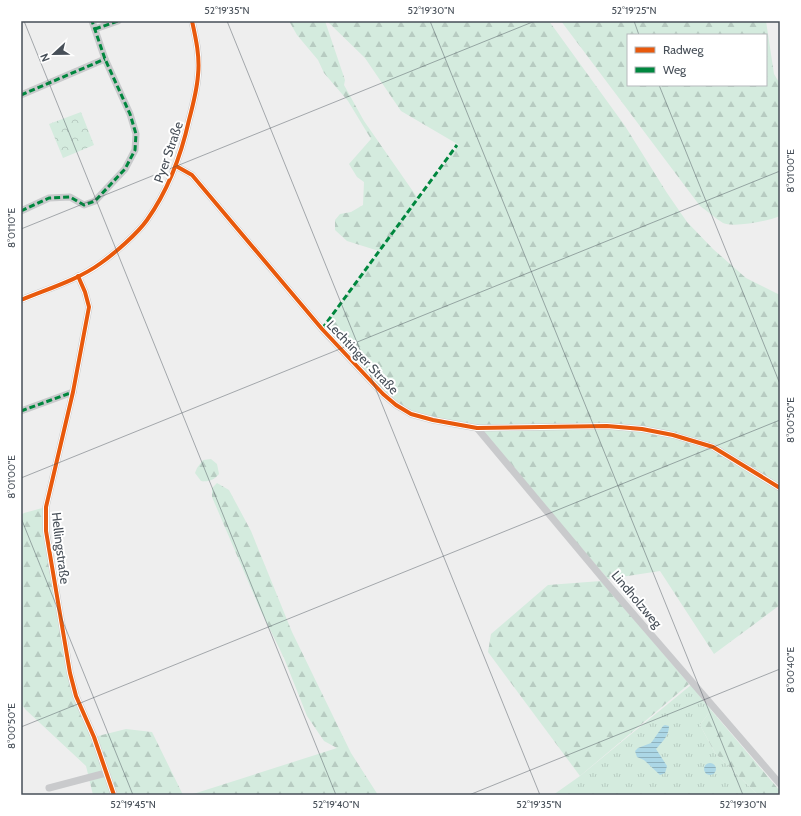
<svg xmlns="http://www.w3.org/2000/svg" width="801" height="816" font-family="Cabin,sans-serif">
<style>
.grass{fill:url(#grass-tufts)}
.forest{fill:url(#forest-firs);fill-rule:evenodd}
.park{fill:url(#park-crowns)}
.water{fill:url(#water-rules)}
.lines{fill:none;stroke-linecap:round;stroke-linejoin:round}
.street{stroke:#c9cacc;stroke-width:7}
.quiet{stroke:#00873e;stroke-width:3;stroke-dasharray:6 3;stroke-linecap:butt}
.cycleway-casing{stroke:#fff;stroke-width:6}
.cycleway{stroke:#e8590c;stroke-width:4}
.ticks{fill:none;stroke:#474f58;stroke-width:1;stroke-opacity:0.45}
.labels{text-anchor:middle;dominant-baseline:central;stroke-width:4;stroke-linejoin:round;paint-order:stroke}
.street-label{font-size:13px;fill:#474f58;stroke:#fff}
.neatline{fill:none;stroke:#474f58;stroke-width:1.5}
.ticks-label{font-size:10px;text-anchor:middle;fill:#474f58}
</style>
<defs>
<pattern id="grass-tufts" width="24" height="20" patternUnits="userSpaceOnUse"><rect width="24" height="20" fill="#d4ebde"/><path d="M3 7l-1-3M5 7V3M7 7l1-3M15 17l-1-3M17 17v-4M19 17l1-3" fill="none" stroke="#b7cbc1"/></pattern>
<pattern id="forest-firs" width="22" height="20" patternUnits="userSpaceOnUse"><rect width="22" height="20" fill="#d4ebde"/><path d="M5 1l3.5 6h-7zM16 11l3.5 6h-7z" fill="#b7cbc1"/></pattern>
<pattern id="park-crowns" width="20" height="18" patternUnits="userSpaceOnUse"><rect width="20" height="18" fill="#d4ebde"/><path d="M2 6a3 3 0 1 1 6 0M12 15a3 3 0 1 1 6 0" fill="none" stroke="#b7cbc1"/></pattern>
<pattern id="water-rules" width="6" height="5" patternUnits="userSpaceOnUse"><rect width="6" height="5" fill="#acd7e6"/><path d="M0 2.5h6" fill="none" stroke="#8eb1bd"/></pattern>
</defs>
<rect width="100%" height="100%" fill="#eee"/>
<path class="grass" d="M691,685l20,25 -11,15 15,28 43,42h-205l27,-19z"/>
<g class="forest">
<path d="M289,21h36l20,59 -1,5 20,36 55,79 40,-55 -58,-34 -36,-53 -38,-37h222l76,105 42,67 20,29 26,27 33,29 34,17v310l-66,49 -54,-83 -52,8 -131,-151 -39,-7 -42,-16 -74,-76 57,-78 -32,-10 -12,-11v-10l5,-6 11,-2 12,-7 1,-23 -7,-5 -8,-13 22,-25 -23,-38 -24,-28 -6,-13 -21,-25z"/>
<path d="M561,21h205l8,53 6,10v132c-11,5 -46,12 -57,7 -8,-5 -16,-12 -23,-17zM628,35h138v50h-138z"/>
<path d="M211,459l6,5 2,10c-5,6 -10,8 -18,7l-6,-8 2,-5 6,-8z"/>
<path d="M217,483l12,7 22,41 41,101 59,121 27,42h-188l147,-47 -13,-7 -17,-25 -23,-58 -24,-49 -48,-112v-9z"/>
<path d="M46,507l24,166 24,64 32,-8 26,3 31,63h-90l-7,-29 -60,-56 -5,-6v-189l3,-2z"/>
<path d="M601,581l88,103 -109,92 -92,-124 3,-18 57,-49z"/>
<path d="M711,710l69,81v4h-22l-43,-42 -15,-28z"/>
</g>
<path class="park" d="M81,112l13,33 -31,13 -14,-34z"/>
<g class="water">
<path d="M665,725l4,1c0,10 -7,16 -13,23l11,17 -2,7 -5,2 -16,-15 -7,-3 -2,-6 3,-3 13,-5 12,-17z"/>
<circle cx="710" cy="769" r="6"/>
</g>
<g class="lines">
<g class="street">
<path d="M95,29l23,-8"/>
<path d="M21,95l84,-36"/>
<path d="M176,166l16,9 130,154 61,65 13,11 15,9 22,6 44,8 130,-2 35,3 31,6 40,12 67,41"/>
<path d="M21,211l28,-13 21,-1 14,8 11,-4 30,-32 10,-19 1,-16 -6,-20 -25,-55 -13,-38"/>
<path d="M78,276l7,16 4,15 -16,85 -27,115v24l24,142 6,23 18,41 20,58"/>
<path d="M21,300c26,-11 57,-20 80,-37 14,-10 36,-29 46,-43 22,-31 34,-64 42,-100 4,-15 8,-30 9,-45 2,-18 -2,-36 -6,-54"/>
<path d="M21,411l52,-19"/>
<path d="M477,428l133,159 170,197"/>
<path d="M49,788l57,-15"/>
</g>
<g class="quiet">
<path d="M95,29l23,-8"/>
<path d="M21,95l84,-36"/>
<path d="M21,211l28,-13 21,-1 14,8 11,-4 30,-32 10,-19 1,-16 -6,-20 -25,-55 -13,-38"/>
<path d="M322,329l135,-184"/>
<path d="M21,411l52,-19"/>
</g>
<defs>
<g id="cycleway">
<path d="M176,166l16,9 130,154 61,65 13,11 15,9 22,6 44,8 130,-2 35,3 31,6 40,12 67,41"/>
<path d="M78,276l7,16 4,15 -16,85 -27,115v24l24,142 6,23 18,41 20,58"/>
<path d="M21,300c26,-11 57,-20 80,-37 14,-10 36,-29 46,-43 22,-31 34,-64 42,-100 4,-15 8,-30 9,-45 2,-18 -2,-36 -6,-54"/>
</g>
</defs>
<use href="#cycleway" class="cycleway-casing"/>
<use href="#cycleway" class="cycleway"/>
</g>
<path class="ticks" d="M24,21l312,774M227,21l313,774M430,21l313,774M634,21l5,14M659,85l121,299M21,229l514,-208M21,478l759,-307M21,518l112,277M21,727l759,-307M469,795l311,-126"/>
<g class="labels">
<g class="street-label">
<text transform="translate(168 152) rotate(-71)">Pyer Straße</text>
<text transform="translate(363 357) rotate(46)">Lechtinger Straße</text>
<text transform="translate(61 548) rotate(83)">Hellingstraße</text>
<text transform="translate(637 599) rotate(50)">Lindholzweg</text>
</g>
</g>
<rect width="801" height="816" fill="none" stroke="#ffffff" stroke-width="44"/>
<rect x="627" y="34" width="140" height="52" fill="#ffffff" stroke="#b5b9bc"/>
<rect x="635" y="47" width="20" height="6" fill="#e8590c" stroke="#b5b9bc"/>
<text x="663" y="54" font-size="12" fill="#474f58">Radweg</text>
<rect x="635" y="67" width="20" height="6" fill="#00873e" stroke="#b5b9bc"/>
<text x="663" y="74" font-size="12" fill="#474f58">Weg</text>
<g transform="translate(54 54) rotate(248)" stroke="#ffffff" stroke-width="3" paint-order="stroke">
<path d="M0-3L7 15L0 10L-7 15Z" fill="#474f58"/>
<text y="-6" font-size="11" font-weight="bold" text-anchor="middle" fill="#474f58">N</text>
</g>
<rect x="22" y="22" width="757" height="772" class="neatline"/>
<g class="ticks-label">
<text x="227" y="14">52°19'35"N</text>
<text x="431" y="14">52°19'30"N</text>
<text x="634" y="14">52°19'25"N</text>
<text transform="translate(790 171) rotate(-90)" y="4">8°01'00"E</text>
<text transform="translate(11 228) rotate(-90)" y="4">8°01'10"E</text>
<text transform="translate(790 420) rotate(-90)" y="4">8°00'50"E</text>
<text transform="translate(11 477) rotate(-90)" y="4">8°01'00"E</text>
<text transform="translate(790 670) rotate(-90)" y="4">8°00'40"E</text>
<text transform="translate(11 726) rotate(-90)" y="4">8°00'50"E</text>
<text x="133" y="808">52°19'45"N</text>
<text x="336" y="808">52°19'40"N</text>
<text x="539" y="808">52°19'35"N</text>
<text x="743" y="808">52°19'30"N</text>
</g>
</svg>
